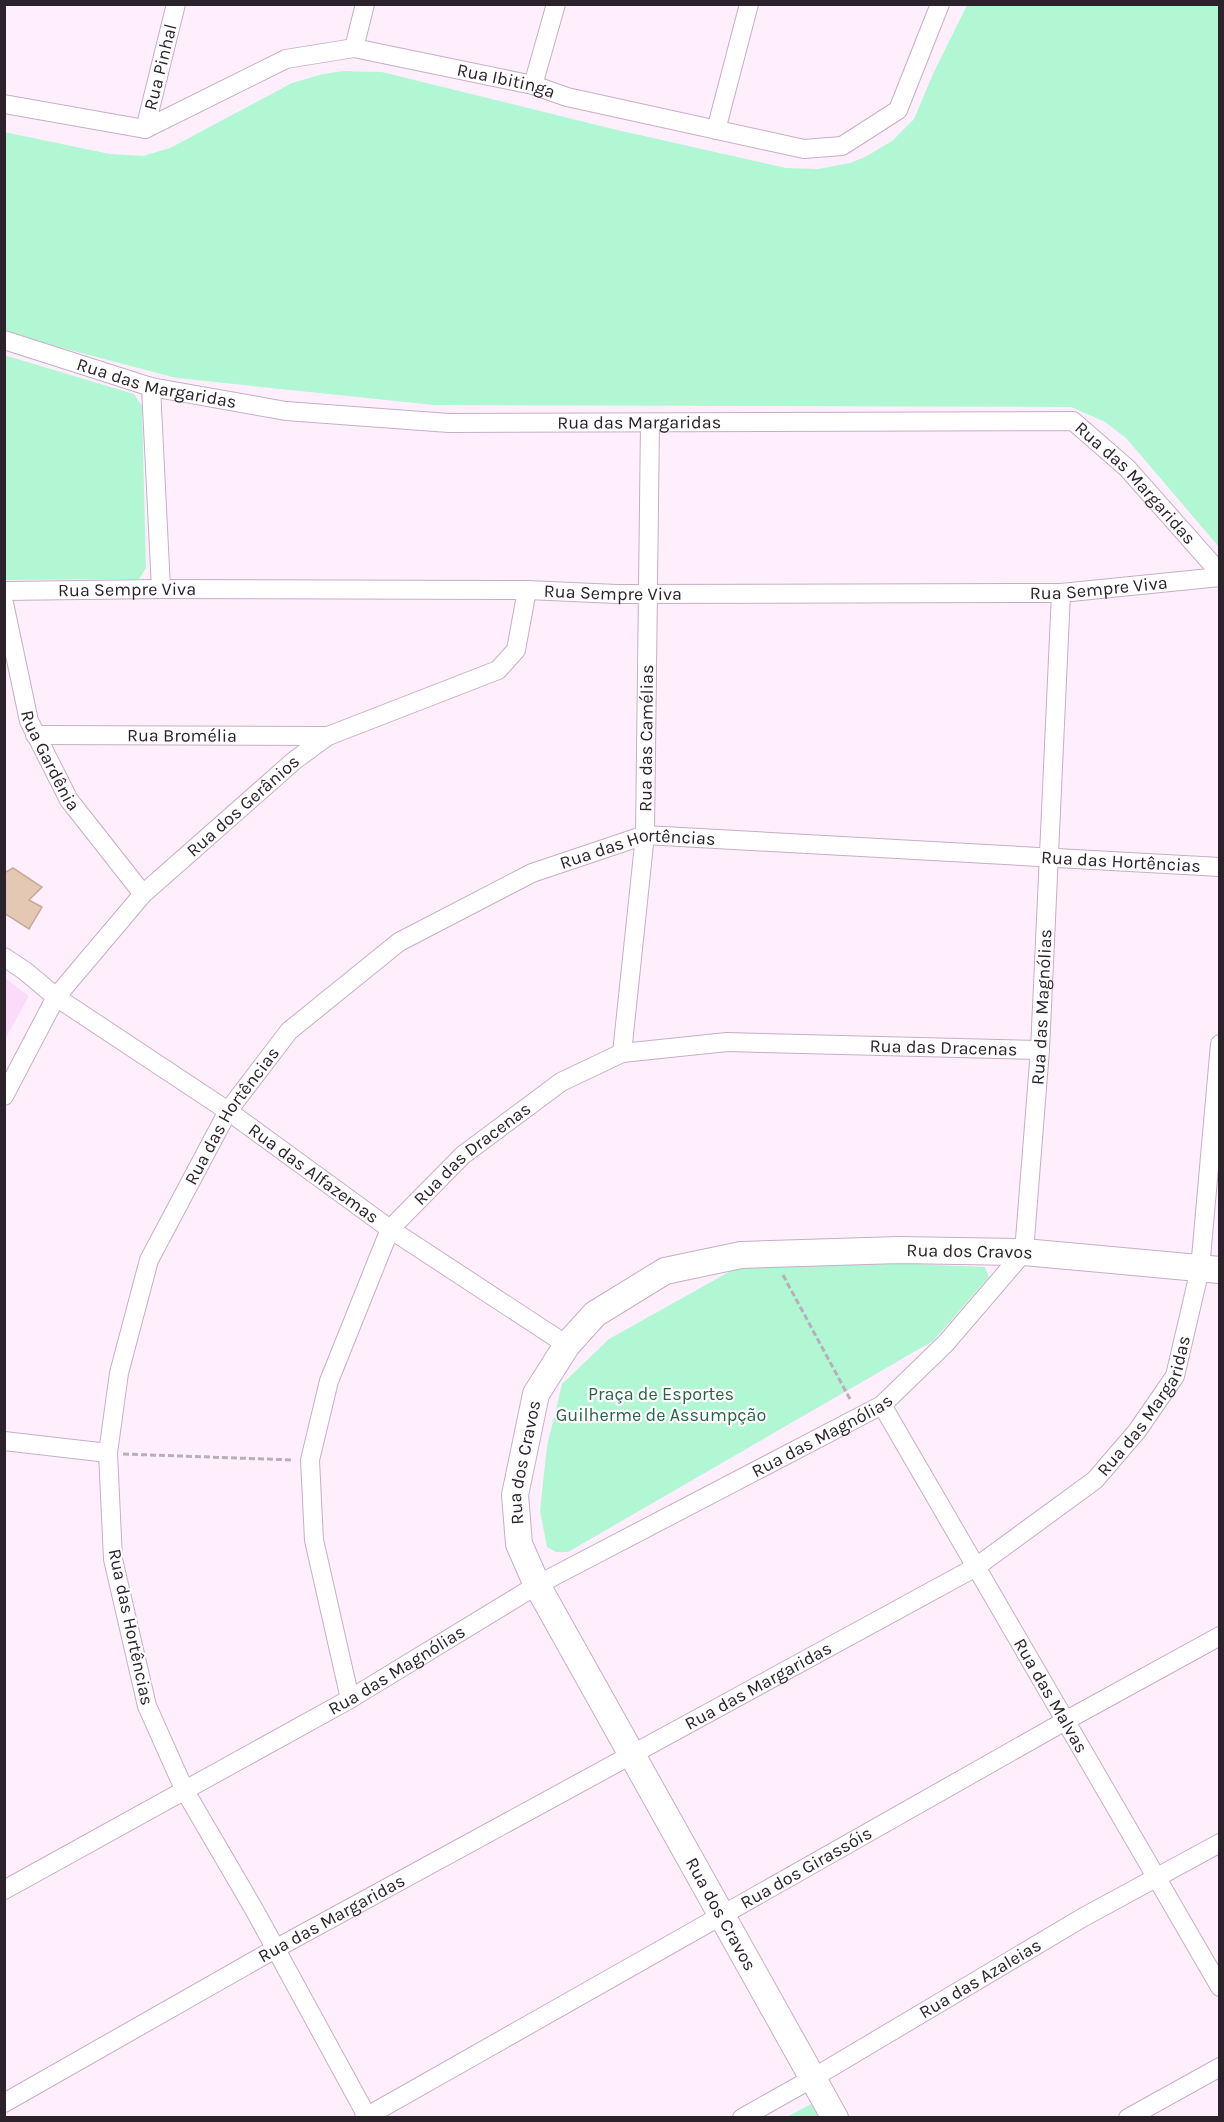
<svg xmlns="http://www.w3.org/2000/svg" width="1224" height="2122" font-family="Karla,sans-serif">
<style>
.built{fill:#fbdbfa}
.green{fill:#b1f7d3}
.building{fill:#e5c8b3;stroke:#c7ab97;stroke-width:1.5}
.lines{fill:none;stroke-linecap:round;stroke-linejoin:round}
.street-casing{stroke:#c7aec6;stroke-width:20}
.secondary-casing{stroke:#c7aec6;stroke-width:28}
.path{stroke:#bbadba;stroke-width:3;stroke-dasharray:6 3;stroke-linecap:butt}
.street{stroke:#fff;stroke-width:18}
.secondary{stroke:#fff;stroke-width:26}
.labels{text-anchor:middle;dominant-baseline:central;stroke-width:4.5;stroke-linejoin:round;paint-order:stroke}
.street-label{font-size:18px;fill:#2b222b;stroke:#fff}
.park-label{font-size:18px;fill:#286348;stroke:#fff}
</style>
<rect width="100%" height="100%" fill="#ffeffd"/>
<path class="built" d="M5,978l24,18 -24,43z"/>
<g class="green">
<path d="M967,5h252v542l-93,-109 -21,-16 -34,-15 -637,-2 -258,-27 -163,-43 -9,-6v-197l106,22 33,2 27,-8 122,-65 31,-9 20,-3 39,1 231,57 173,39 32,1 32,-6 15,-6 27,-16 22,-22 19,-45z"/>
<path d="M4,355l130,39 8,12 4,162 -7,11 -134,1z"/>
<path d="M797,1259l188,8 4,10 -56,64 -365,211h-12l-9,-5 -7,-36 7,-65 15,-62 47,-45 127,-71z"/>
<path d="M811,2104l8,13h-32z"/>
</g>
<path class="building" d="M13,868l29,19 -13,13 13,7 -13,22 -25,-16v-40z"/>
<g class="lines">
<defs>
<g id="street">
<path d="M354,48l11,-44"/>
<path d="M533,85l23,-81"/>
<path id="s1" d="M4,104l141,25 141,-70 68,-11 179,37 34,12 237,52 38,-3 56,-36 42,-106"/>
<path id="s2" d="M145,129l31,-125"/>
<path d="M716,130l33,-126"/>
<path id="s3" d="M4,340l147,47 135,24 163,12 624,-2 54,47 93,105"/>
<path d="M151,387l10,202"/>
<path id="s4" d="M4,591l157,-2 366,1 90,4 444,-1 159,-16"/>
<path id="s5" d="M4,603l25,118 40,79 74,94"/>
<path id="s6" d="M35,735l293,1"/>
<path id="s7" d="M4,957l21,14 31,26 172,114 162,118 177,116"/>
<path id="s8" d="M622,1053l23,-218 5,-412"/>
<path id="s9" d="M4,1096l52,-99 87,-103 152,-134 33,-24 170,-66 18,-20 11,-60"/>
<path id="s10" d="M882,1405l338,582"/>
<path d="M4,1441l104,12"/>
<path id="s11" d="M350,1699l-36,-159 -4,-80 19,-79 61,-152 73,-74 98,-73 61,-29 105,-11 313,8"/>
<path id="s12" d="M4,1890l346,-191 187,-114 345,-180 64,-62 78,-91 16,-202 21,-457"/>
<path id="s13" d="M4,2103l271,-154 701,-382 119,-87 42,-49 38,-55 25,-107 20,-225"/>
<path id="s14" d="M364,2118l701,-397 155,-85"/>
<path id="s15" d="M368,2118l-113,-207 -70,-120 -38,-85 -34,-147 -5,-106 11,-80 30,-113 79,-149 61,-80 110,-89 133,-69 113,-38 575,32"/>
<path id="s16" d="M742,2118l71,-40 269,-160 138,-75"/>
<path d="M1128,2118l92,-51"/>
</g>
<g id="secondary">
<path id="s17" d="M835,2118l-298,-533 -18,-41 -4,-49 21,-101 31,-49 28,-31 70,-43 76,-16 158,-5 125,2 196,18"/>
</g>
</defs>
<use href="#street" class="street-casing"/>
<use href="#secondary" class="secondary-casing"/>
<g class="path">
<path d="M783,1275l68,126"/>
<path d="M123,1454l170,6"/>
</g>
<use href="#street" class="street"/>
<use href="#secondary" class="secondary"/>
</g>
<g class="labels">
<g class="street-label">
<text stroke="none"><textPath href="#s2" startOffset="64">Rua Pinhal</textPath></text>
<text stroke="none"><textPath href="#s1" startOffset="525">Rua Ibitinga</textPath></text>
<text stroke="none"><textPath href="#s3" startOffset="159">Rua das Margaridas</textPath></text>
<text stroke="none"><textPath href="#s3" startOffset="645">Rua das Margaridas</textPath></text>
<text stroke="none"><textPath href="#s3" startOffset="1167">Rua das Margaridas</textPath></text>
<text stroke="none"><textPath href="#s4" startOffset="1095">Rua Sempre Viva</textPath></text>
<text stroke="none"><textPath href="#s4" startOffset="123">Rua Sempre Viva</textPath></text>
<text stroke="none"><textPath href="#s4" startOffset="609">Rua Sempre Viva</textPath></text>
<text stroke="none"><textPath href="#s6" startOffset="147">Rua Bromélia</textPath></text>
<text stroke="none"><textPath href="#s8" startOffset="316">Rua das Camélias</textPath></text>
<text stroke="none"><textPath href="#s5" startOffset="165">Rua Gardênia</textPath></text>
<text stroke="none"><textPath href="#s9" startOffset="380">Rua dos Gerânios</textPath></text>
<text stroke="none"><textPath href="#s15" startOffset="1593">Rua das Hortências</textPath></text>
<text stroke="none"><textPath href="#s15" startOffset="2079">Rua das Hortências</textPath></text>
<text stroke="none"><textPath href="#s12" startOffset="1458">Rua das Magnólias</textPath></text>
<text stroke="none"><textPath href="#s11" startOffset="1104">Rua das Dracenas</textPath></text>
<text stroke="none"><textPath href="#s15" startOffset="1089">Rua das Hortências</textPath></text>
<text stroke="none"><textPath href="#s11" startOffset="600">Rua das Dracenas</textPath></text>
<text stroke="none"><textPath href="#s7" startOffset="378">Rua das Alfazemas</textPath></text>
<text stroke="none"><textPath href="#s17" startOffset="1296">Rua dos Cravos</textPath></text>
<text stroke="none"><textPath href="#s13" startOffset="1348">Rua das Margaridas</textPath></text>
<text stroke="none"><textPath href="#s12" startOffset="936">Rua das Magnólias</textPath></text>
<text stroke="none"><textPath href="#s17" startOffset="738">Rua dos Cravos</textPath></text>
<text transform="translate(131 1627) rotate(78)">Rua das Hortências</text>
<text stroke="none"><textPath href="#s12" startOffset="450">Rua das Magnólias</textPath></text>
<text stroke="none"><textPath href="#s13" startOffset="862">Rua das Margaridas</textPath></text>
<text stroke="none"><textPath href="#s10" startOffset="336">Rua das Malvas</textPath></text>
<text stroke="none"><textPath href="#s14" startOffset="508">Rua dos Girassóis</textPath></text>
<text transform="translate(721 1914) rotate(61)">Rua dos Cravos</text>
<text stroke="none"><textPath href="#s13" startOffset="376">Rua das Margaridas</textPath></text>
<text stroke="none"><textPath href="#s16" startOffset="276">Rua das Azaleias</textPath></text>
</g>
<g class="park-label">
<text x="661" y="1394">Praça de Esportes<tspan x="661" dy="21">Guilherme de Assumpção</tspan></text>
</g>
</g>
<rect width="1224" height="2122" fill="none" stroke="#2b222b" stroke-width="12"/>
</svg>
